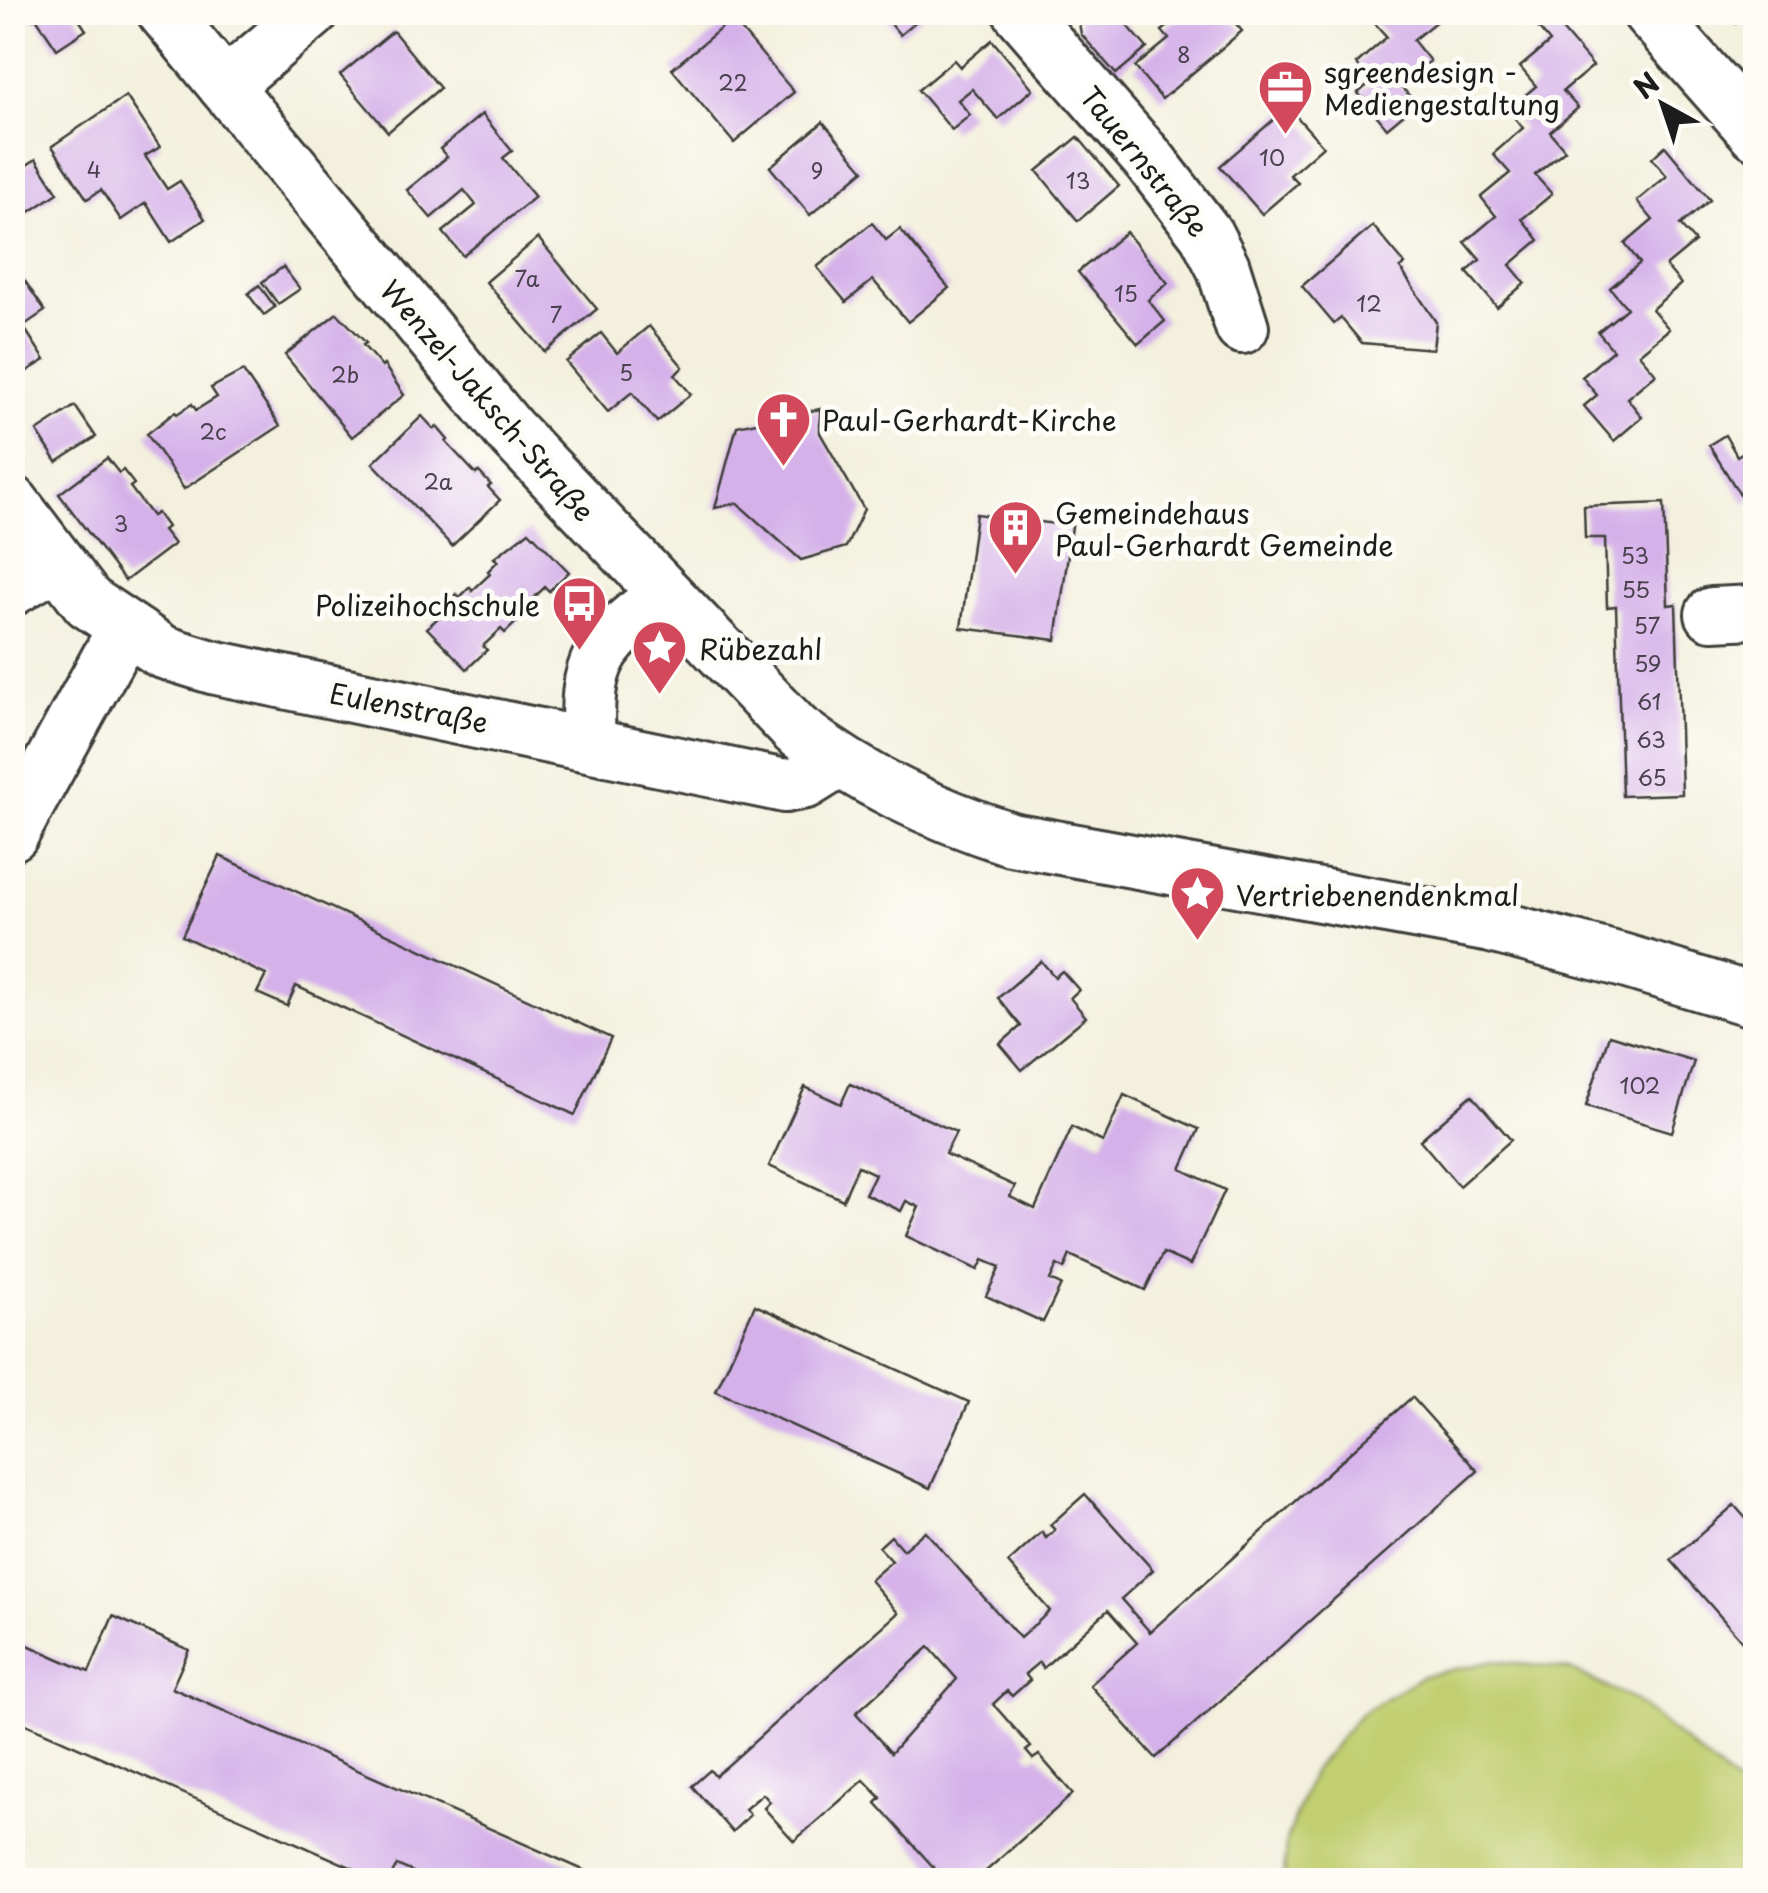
<svg xmlns="http://www.w3.org/2000/svg" width="1768" height="1893" font-family="'Playpen Sans',sans-serif">
<style>
.green{fill:#c1cf71;stroke:#6e7646;stroke-width:2.5}
.building{fill:#d5b1e9;fill-rule:evenodd}
.lines{fill:none;stroke-linecap:round;stroke-linejoin:round}
.minor-casing{stroke:#3c3c39;stroke-width:58}
.minor{stroke:#fff;stroke-width:52}
.labels{text-anchor:middle;dominant-baseline:central;stroke-width:10;stroke-linejoin:round;paint-order:stroke}
.number-label{font-size:22px;fill:#4a414f}
.poi-label{font-size:28px;fill:#1c1c1c;stroke:#fdfcf7;text-anchor:start}
.street-label{font-size:28px;fill:#1c1c1c;stroke:#fdfcf7}
</style>
<rect width="100%" height="100%" fill="#fdfcf7"/>
<filter id="ink" filterUnits="userSpaceOnUse"><feTurbulence type="fractalNoise" baseFrequency=".01" numOctaves="2"/><feDisplacementMap in="SourceGraphic" scale="20" xChannelSelector="R" yChannelSelector="G"/><feConvolveMatrix kernelMatrix="1 2 1 2 8 2 1 2 1" color-interpolation-filters="sRGB"/></filter>
<filter id="wash" filterUnits="userSpaceOnUse"><feTurbulence type="fractalNoise" baseFrequency=".0048" numOctaves="4" result="noise"/><feDisplacementMap in="SourceGraphic" scale="40" xChannelSelector="R" yChannelSelector="G"/><feGaussianBlur stdDeviation="2.25" result="paint"/><feColorMatrix in="noise" values="0 0 0 0 0 0 0 0 0 0 0 0 0 0 0 0 0 1.4 0 .05"/><feComposite in="paint" operator="in"/></filter>
<g filter="url(#wash)">
<rect width="100%" height="100%" fill="#f3f0dd"/>
<path class="green" d="M1494,1661l74,8 66,31 121,100v80h-471l2,-39 26,-69 47,-57 63,-39z"/>
<g id="blocks">
<g class="building">
<path d="M28,12h46l12,18 -29,19 -21,-31 -4,1z"/>
<path d="M881,12h46l-27,23z"/>
<path d="M1077,12h39l31,36 -31,26 -35,-40z"/>
<path d="M1185,12h41l16,19 -80,68 -27,-32 34,-28 -7,-8z"/>
<path d="M1379,12h61l3,4 -30,24 17,21 -29,25 15,18 -29,24 -29,-35 13,-11 -15,-18 31,-27 -16,-18z"/>
<path d="M1726,12h30v20l-14,-16 -7,7z"/>
<path d="M1548,13l45,53 -30,25 15,17 -28,24 15,18 -30,25 17,19 -30,25 17,21 -29,25 15,18 -28,24 -30,-35 13,-12 -15,-18 31,-26 -15,-19 29,-24 -17,-19 30,-26 -15,-18 28,-24 -16,-19 30,-25 -15,-18z"/>
<path d="M732,19l62,73 -60,51 -62,-74z"/>
<path d="M393,31l47,57 -52,44 -48,-57z"/>
<path d="M992,40l41,49 -35,30 -26,-30 -14,11 12,15 -18,15 -34,-40 36,-30 6,7z"/>
<path d="M126,96l34,51 -15,9 22,33 13,-8 25,38 -34,23 -25,-39 -25,17 -20,-30 -14,9 -35,-53z"/>
<path d="M1288,107l35,39 -33,29 8,8 -36,31 -42,-48z"/>
<path d="M482,114l30,37 -9,7 32,39 -72,59 -20,-24 33,-27 -12,-15 -33,28 -24,-28 40,-33 -7,-8z"/>
<path d="M823,122l41,48 -54,45 -40,-48z"/>
<path d="M1078,137l41,49 -41,35 -41,-50z"/>
<path d="M1665,146l45,54 -30,25 15,17 -29,24 15,18 -29,25 17,20 -30,25 17,20 -29,24 15,19 -28,24 -30,-35 13,-11 -15,-18 31,-27 -15,-18 29,-24 -17,-20 30,-25 -15,-19 28,-24 -16,-19 30,-25 -15,-18z"/>
<path d="M36,159l22,34 -33,22 -13,-20v-20z"/>
<path d="M872,223l14,17 14,-11 49,59 -41,34 -35,-42 -27,22 -29,-35z"/>
<path d="M1373,226l32,38 -5,4 36,54 -3,27 -71,-6 -21,-25 -7,6 -32,-38z"/>
<path d="M1126,232l42,51 -20,17 17,21 -27,23 -60,-72z"/>
<path d="M538,238l59,71 -52,43 -59,-70z"/>
<path d="M12,262l33,49 -22,15 22,34 -31,19z"/>
<path d="M283,267l17,22 -22,15 -16,-22z"/>
<path d="M259,285l16,22 -11,8 -16,-21z"/>
<path d="M337,313l29,30 -3,2 19,22 2,-2 20,30 -52,42 -67,-82z"/>
<path d="M649,326l34,41 -8,8 16,19 -34,28 -25,-30 -24,20 -42,-50 35,-29 16,20z"/>
<path d="M243,371l37,55 -96,63 -37,-55 28,-22 2,2 15,-10 4,6 21,-13 -6,-9z"/>
<path d="M75,406l21,31 -39,25 -20,-31z"/>
<path d="M820,409v24l44,76 -18,38 -45,13 -64,-57 -22,5 22,-82z"/>
<path d="M422,416l12,13 3,-2 11,13 -2,2 30,32 3,-2 12,13 -3,2 12,13 -48,46 -79,-83z"/>
<path d="M1725,435l12,21 19,-12v52l-11,7 -36,-58z"/>
<path d="M107,458l12,15 4,-3 11,14 -4,3 22,29 5,-3 10,14 -4,3 11,14 -49,37 -66,-87z"/>
<path d="M1664,503l4,102 8,-1 6,190 -60,2 -6,-190 -9,1 -2,-69h-20l-1,-32z"/>
<path d="M976,514l96,12 -16,114 -95,-12z"/>
<path d="M529,531l40,41 -20,19 -4,-4 -19,18 4,4 -25,24 -4,-4 -18,17 4,4 -20,19 -40,-41 14,-13 -3,-4 18,-17 4,3 10,-10 2,4 18,-17 -2,-3 10,-10 -4,-3z"/>
<path d="M220,856l391,182 -36,77 -279,-129 -9,20 -30,-13 9,-18 -84,-39z"/>
<path d="M1041,961l14,16 7,-6 17,19 -9,8 16,19 -64,53 -22,-26 21,-18 -23,-28z"/>
<path d="M1609,1035l85,26 -22,71 -86,-26z"/>
<path d="M850,1084l106,48 -11,22 70,32 -5,11 25,12 37,-82 31,15 21,-47 75,34 -18,40 44,21 -35,75 -27,-12 -18,37 -75,-35 -6,14 -7,-4 -7,15 11,5 -18,37 -57,-26 14,-29 -17,-7 -5,10 -72,-34 13,-29 -13,-6 -5,10 -36,-17 10,-20 -17,-8 -15,34 -74,-34 36,-79 36,17z"/>
<path d="M1472,1095l39,45 -52,46 -39,-46z"/>
<path d="M755,1305l214,97 -39,86 -214,-97z"/>
<path d="M1412,1397l66,74 -322,287 -66,-73 47,-42 -29,-33 -65,58 -4,-6 -14,12 5,6 -18,16 -5,-5 -14,13 38,43 -5,4 7,8 6,-4 34,39 -97,86h-31l-69,-77 5,-5 -17,-18 -70,61 -30,-33 6,-6 -7,-8 -18,15 5,6 -18,17 -40,-46 18,-16 5,6 12,-10 171,-153 -28,-33 22,-19 -13,-14 12,-11 12,14 22,-19 95,107 30,-27 -42,-48 34,-31 4,6 9,-8 -5,-5 35,-31 68,76 -32,29 29,33zM929,1647l28,32 -66,74 -35,-40z"/>
<path d="M1734,1505l22,25v127l-85,-97z"/>
<path d="M113,1616l76,34 -17,38 434,192h-175l-34,-15 -8,15h-9l-368,-162v-80l77,34z"/>
</g>
</g>
</g>
<g filter="url(#ink)">
<use href="#blocks" fill-opacity="0" stroke="#3c3c39" stroke-width="2.5"/>
<g class="lines">
<defs>
<g id="minor">
<path d="M164,12l345,418 287,300c67,51 136,83 215,109l480,87 130,34 135,41"/>
<path d="M1020,12l130,149 56,73 17,33 19,60"/>
<path d="M1649,12l107,121"/>
<path d="M225,86l87,-74"/>
<path d="M12,502l76,100 75,50 49,15 573,119 21,-4 32,-20"/>
<path d="M12,589l44,-26"/>
<path d="M1712,614l44,-2"/>
<path d="M589,743c-5,-85 10,-99 75,-148"/>
<path d="M12,834l112,-205"/>
</g>
</defs>
<use href="#minor" class="minor-casing"/>
<use href="#minor" class="minor"/>
</g>
</g>
<defs>
<symbol id="office-pin" viewBox="-11 -11 22 30"><path d="M0 17L-7.5 6A9.5 9.5 0 1 1 7.5 6Z" fill="#d1495b" stroke="#fdfcf7"/><path d="M-6-3h4V-5.5h4V-3h4V5H-6ZM-1-4.5V-3h2v-1.5ZM-6 0V1H6V0Z" fill="#fff"/></symbol>
<symbol id="church-pin" viewBox="-11 -11 22 30"><path d="M0 17L-7.5 6A9.5 9.5 0 1 1 7.5 6Z" fill="#d1495b" stroke="#fdfcf7"/><path d="M-1.2-6h2.4v3.5h3.3v2.4h-3.3V6h-2.4V-.1h-3.3v-2.4h3.3Z" fill="#fff"/></symbol>
<symbol id="building-pin" viewBox="-11 -11 22 30"><path d="M0 17L-7.5 6A9.5 9.5 0 1 1 7.5 6Z" fill="#d1495b" stroke="#fdfcf7"/><path d="M-4-6H4V6H1V3H-1V6H-4ZM-2.5-4.3h1.7v1.8h-1.7ZM.8-4.3h1.7v1.8H.8ZM-2.5-1h1.7V.8h-1.7ZM.8-1h1.7V.8H.8Z" fill="#fff"/></symbol>
<symbol id="bus-pin" viewBox="-11 -11 22 30"><path d="M0 17L-7.5 6A9.5 9.5 0 1 1 7.5 6Z" fill="#d1495b" stroke="#fdfcf7"/><path d="M-5-6H5V4H4V6H2V4H-2V6H-4V4H-5ZM-3.5-4V0h7V-4ZM-3.5 1.2v1.5H-2V1.2ZM2 1.2v1.5H3.5V1.2Z" fill="#fff"/></symbol>
<symbol id="sight-pin" viewBox="-11 -11 22 30"><path d="M0 17L-7.5 6A9.5 9.5 0 1 1 7.5 6Z" fill="#d1495b" stroke="#fdfcf7"/><path d="M0-6L1.8-2.2L6-1.7L2.9 1.2L3.7 5.4L0 3.3L-3.7 5.4L-2.9 1.2L-6-1.7L-1.8-2.2Z" fill="#fff"/></symbol>
</defs>
<g fill-rule="evenodd">
<use href="#office-pin" x="1254" y="56" width="63" height="86"/>
<use href="#church-pin" x="752" y="388" width="63" height="86"/>
<use href="#building-pin" x="984" y="496" width="63" height="86"/>
<use href="#bus-pin" x="548" y="572" width="63" height="86"/>
<use href="#sight-pin" x="628" y="616" width="63" height="86"/>
<use href="#sight-pin" x="1166" y="862" width="63" height="86"/>
</g>
<g class="labels">
<g class="number-label">
<text x="1184" y="53">8</text>
<text x="733" y="81">22</text>
<text x="1272" y="156">10</text>
<text x="94" y="168">4</text>
<text x="817" y="169">9</text>
<text x="1078" y="179">13</text>
<text x="527" y="277">7a</text>
<text x="1126" y="292">15</text>
<text x="1369" y="302">12</text>
<text x="556" y="313">7</text>
<text x="626" y="371">5</text>
<text x="345" y="373">2b</text>
<text x="213" y="430">2c</text>
<text x="438" y="480">2a</text>
<text x="121" y="522">3</text>
<text x="1635" y="554">53</text>
<text x="1636" y="588">55</text>
<text x="1647" y="624">57</text>
<text x="1648" y="662">59</text>
<text x="1649" y="700">61</text>
<text x="1651" y="738">63</text>
<text x="1652" y="776">65</text>
<text x="1640" y="1084">102</text>
</g>
<g class="poi-label">
<text x="1324" y="71">sgreendesign -<tspan x="1324" dy="32">Mediengestaltung</tspan></text>
<text x="822" y="419">Paul-Gerhardt-Kirche</text>
<text x="1055" y="512">Gemeindehaus<tspan x="1055" dy="32">Paul-Gerhardt Gemeinde</tspan></text>
<text x="540" y="604" text-anchor="end">Polizeihochschule</text>
<text x="699" y="648">Rübezahl</text>
<text x="1236" y="894">Vertriebenendenkmal</text>
</g>
<g class="street-label">
<text transform="translate(1145 161) rotate(51)">Tauernstraße</text>
<text transform="translate(488 400) rotate(49)">Wenzel-Jaksch-Straße</text>
<text transform="translate(409 707) rotate(11)">Eulenstraße</text>
</g>
</g>
<rect width="1768" height="1893" fill="none" stroke="#fdfcf7" stroke-width="50"/>
<g transform="translate(1663 105) rotate(320)" stroke="#fdfcf7" stroke-width="8" paint-order="stroke">
<path d="M0-8L18 38L0 25L-18 38Z" fill="#1c1c1c"/>
<text y="-15" font-size="28" font-weight="bold" text-anchor="middle" fill="#1c1c1c">N</text>
</g>
</svg>
